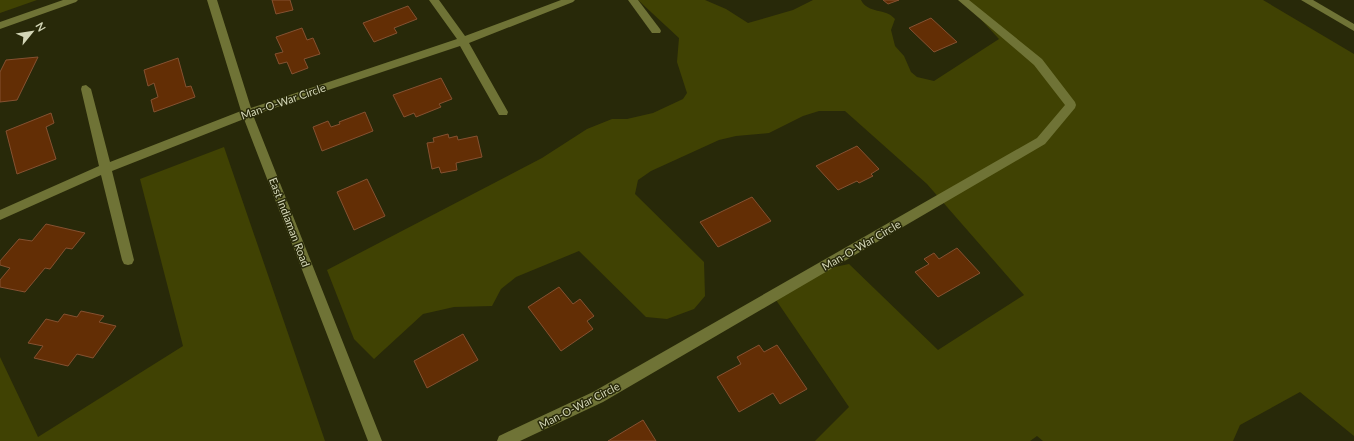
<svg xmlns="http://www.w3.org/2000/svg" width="1354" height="441" font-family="Lato,sans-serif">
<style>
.green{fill:#404203}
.building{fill:#632e05;stroke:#855131}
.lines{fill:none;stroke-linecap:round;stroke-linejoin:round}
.minor{fill:#6f7336;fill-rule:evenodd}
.tertiary{fill:#6f7336;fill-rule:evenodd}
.secondary{fill:#6f7336;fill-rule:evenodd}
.labels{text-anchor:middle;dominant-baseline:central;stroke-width:3;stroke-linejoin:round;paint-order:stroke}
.street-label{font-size:11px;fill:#d3d6b7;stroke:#282909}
</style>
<rect width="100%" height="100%" fill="#282909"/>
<g class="green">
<path d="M0,0h37l-37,13z"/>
<path d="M638,0h67l21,9 22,14 45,-13 20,-10h48c7,14 25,8 34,19l-4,11 4,16 9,10 7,16 6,5 17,4 65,-42 -36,-39h300l91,54v382l-54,-44 -60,33 -7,16h-190l-6,-5 -7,5h-215l34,-34 -73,-107 54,-32 19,-4 89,86 86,-55 -97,-111 -82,-73h-26l-16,5 -34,17 -33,3 -17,4 -68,31 -13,9 -3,14 69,68 1,34 -11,13 -27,10 -21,-2 -67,-66 -63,26 -15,12 -9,17 -38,1 -31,7 -49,45 -20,-20 -27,-69 215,-112 45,-29 25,-10h15l26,-6 30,-14 4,-6 -10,-31 2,-24z"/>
<path d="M224,147l101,294h-325v-84l38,80 145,-91 -43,-167z"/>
</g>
<g class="building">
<path d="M272,0h18l3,10 -17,4z"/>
<path d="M883,0h16l-11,4z"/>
<path d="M408,6l9,13 -23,9 3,5 -23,9 -11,-19z"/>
<path d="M931,18l26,24 -23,10 -25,-24z"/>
<path d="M302,28l5,12 6,-2 7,16 -16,5 4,9 -16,6 -5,-12 -8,2 -4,-10 8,-2 -7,-15z"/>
<path d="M38,57l-21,43 -17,2v-30l6,-12z"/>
<path d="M178,58l8,29 5,-1 4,11 -41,15 -3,-12 7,-3 -4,-14 -6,3 -4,-16z"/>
<path d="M441,78l11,21 -13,5 2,3 -25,10 -2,-4 -10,4 -11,-22z"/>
<path d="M365,112l8,19 -51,20 -9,-24 15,-6 3,6 9,-3 -1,-2z"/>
<path d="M51,113l3,10 -8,4 10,32 -39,15 -11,-43z"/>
<path d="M448,134l1,4 8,-2 1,4 19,-4 5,21 -26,6 1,7 -16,3 -2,-6 -7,2 -5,-26 7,-1 -1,-4z"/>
<path d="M857,146l22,23 -8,5 2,2 -14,7 -2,-2 -19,9 -22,-24z"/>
<path d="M367,179l18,37 -31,14 -17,-38z"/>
<path d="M752,197l19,24 -53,26 -18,-25z"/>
<path d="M46,224l39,9 -13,16 -6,-1 -16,21 -5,-1 -20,24 -25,-5v-7l10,-12 -10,-3v-4l19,-22 13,2z"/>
<path d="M957,248l23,25 -42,24 -23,-25 14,-8 -5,-5 10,-6 5,6z"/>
<path d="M559,287l14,17 7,-5 14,17 -7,5 6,8 -32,22 -33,-44z"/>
<path d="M81,311l23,5 -5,6 17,4 -23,32 -16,-4 -9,12 -34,-8 9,-12 -15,-3 18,-24 12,3 6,-8 13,3z"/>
<path d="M463,334l15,26 -51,28 -13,-27z"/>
<path d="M759,345l5,7 13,-7 30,44 -27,15 -7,-11 -34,19 -22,-35 24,-13 -4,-7z"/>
<path d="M643,420l13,21h-48z"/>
</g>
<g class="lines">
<g class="minor">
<path d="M207,0h10l34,108 206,-69 -28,-39h10l26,36 96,-36h14l-2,2 -104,41 39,69 -1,3h-8l-39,-69 -207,69 129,326h-14l-124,-322 -132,52 22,89 -2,4 -4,1 -4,-1 -2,-4 -21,-85 -101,45v-10l99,-44 -18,-77 1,-3 4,-1 5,4 19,73 131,-51z"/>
<path d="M628,0h10l22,29 1,2 -1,2h-8z"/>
<path d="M958,0h11l73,59 33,43 1,3 -1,3 -30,36 -442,258 -83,39h-23l2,-5 94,-44 444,-254 28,-33 -31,-40z"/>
</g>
<path class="tertiary" d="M63,0h15l-2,2 -76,27v-7z"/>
<path class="secondary" d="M1301,0h12l41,24v7z"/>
</g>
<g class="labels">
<g class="street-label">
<text transform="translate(283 101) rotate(-19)">Man-O-War Circle</text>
<text transform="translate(290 222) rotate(69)">East Indiaman Road</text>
<text transform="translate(861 245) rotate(-30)">Man-O-War Circle</text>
<text transform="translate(579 405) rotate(-27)">Man-O-War Circle</text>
</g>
</g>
<g transform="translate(32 32) rotate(60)" stroke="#282909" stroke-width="3" paint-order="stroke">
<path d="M0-3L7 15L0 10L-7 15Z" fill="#d3d6b7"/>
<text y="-6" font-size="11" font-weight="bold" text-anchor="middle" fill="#d3d6b7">N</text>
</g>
</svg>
